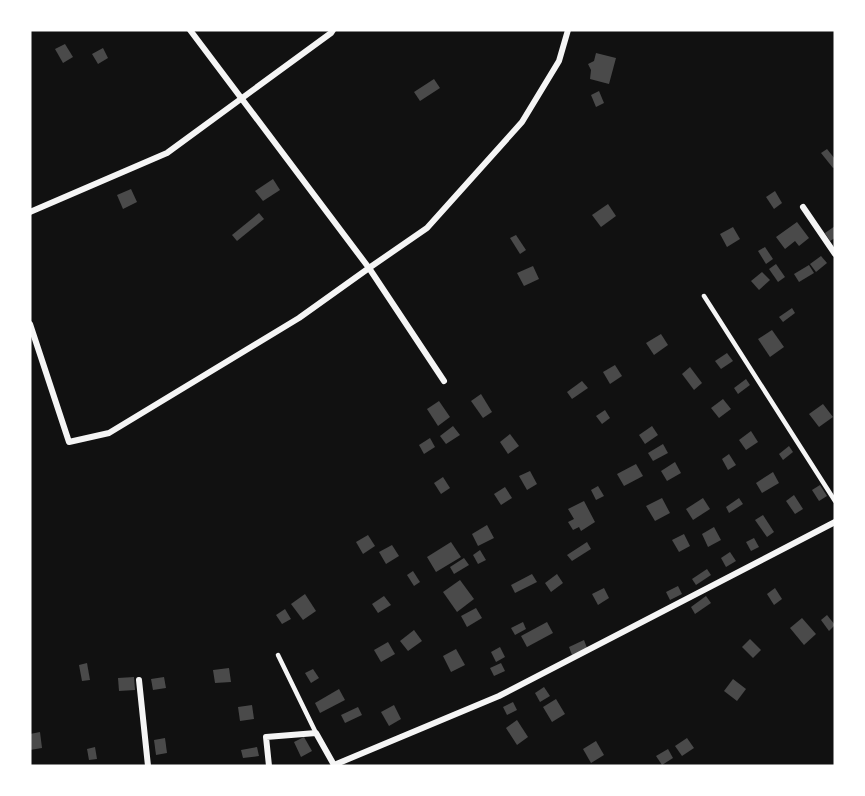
<svg xmlns="http://www.w3.org/2000/svg" width="865" height="796" font-family="'Work Sans',sans-serif">
<style>
.building{fill:#4a4a4a}
.lines{fill:none;stroke-linecap:round;stroke-linejoin:round}
.service{stroke:#f5f5f5;stroke-width:4.5}
.minor{stroke:#f5f5f5;stroke-width:6}
</style>
<rect width="100%" height="100%" fill="#111"/>
<g class="building">
<path d="M65,44l8,13 -10,6 -8,-14z"/>
<path d="M103,48l5,10 -10,6 -6,-10z"/>
<path d="M596,53l20,5 -7,26 -19,-5 1,-9 -3,-6 6,-3z"/>
<path d="M434,79l6,9 -20,13 -6,-9z"/>
<path d="M599,91l5,12 -8,4 -5,-12z"/>
<path d="M827,149l8,10v8l-2,1 -12,-15z"/>
<path d="M273,179l7,11 -17,11 -8,-10z"/>
<path d="M131,189l6,13 -14,7 -6,-14z"/>
<path d="M775,191l7,12 -8,6 -8,-12z"/>
<path d="M608,204l8,12 -15,11 -9,-12z"/>
<path d="M259,213l5,6 -27,22 -5,-6z"/>
<path d="M797,222l12,16 -10,8 -4,-5 -10,8 -9,-12z"/>
<path d="M835,226v12l-5,3 -5,-8z"/>
<path d="M733,227l7,12 -13,8 -7,-13z"/>
<path d="M516,235l10,15 -6,4 -10,-16z"/>
<path d="M765,247l8,12 -7,5 -8,-13z"/>
<path d="M821,256l6,7 -11,9 -6,-8z"/>
<path d="M776,264l9,13 -7,5 -9,-13z"/>
<path d="M809,265l5,8 -15,9 -5,-8z"/>
<path d="M533,266l6,13 -15,7 -7,-13z"/>
<path d="M762,272l8,8 -11,10 -8,-9z"/>
<path d="M792,308l3,5 -12,9 -4,-5z"/>
<path d="M772,330l12,17 -14,10 -12,-18z"/>
<path d="M661,334l7,11 -14,10 -8,-12z"/>
<path d="M727,353l6,8 -12,8 -6,-8z"/>
<path d="M615,365l7,11 -12,8 -7,-12z"/>
<path d="M690,367l12,16 -8,7 -12,-16z"/>
<path d="M746,379l4,6 -12,9 -4,-6z"/>
<path d="M582,381l6,7 -16,11 -5,-7z"/>
<path d="M481,394l11,18 -9,6 -12,-17z"/>
<path d="M723,399l8,10 -12,9 -8,-10z"/>
<path d="M439,401l11,16 -12,9 -11,-17z"/>
<path d="M823,404l10,13 -14,10 -10,-13z"/>
<path d="M605,410l5,8 -8,6 -6,-8z"/>
<path d="M453,426l7,9 -14,9 -6,-8z"/>
<path d="M652,426l6,9 -13,9 -6,-9z"/>
<path d="M751,431l7,11 -12,8 -7,-10z"/>
<path d="M510,434l9,12 -11,8 -8,-12z"/>
<path d="M430,438l5,9 -11,7 -5,-9z"/>
<path d="M663,444l5,9 -15,8 -5,-8z"/>
<path d="M789,446l4,6 -10,8 -4,-6z"/>
<path d="M729,454l7,11 -8,5 -6,-11z"/>
<path d="M675,462l6,11 -14,8 -6,-10z"/>
<path d="M636,464l7,12 -19,10 -7,-12z"/>
<path d="M530,471l7,13 -10,6 -8,-14z"/>
<path d="M773,472l6,11 -17,10 -6,-10z"/>
<path d="M443,477l7,11 -9,6 -7,-11z"/>
<path d="M820,485l7,11 -8,5 -7,-11z"/>
<path d="M598,486l6,10 -8,4 -5,-10z"/>
<path d="M505,487l7,11 -11,7 -7,-11z"/>
<path d="M794,495l9,14 -8,5 -9,-13z"/>
<path d="M662,498l8,15 -15,8 -9,-15z"/>
<path d="M703,498l7,11 -17,11 -7,-11z"/>
<path d="M739,498l4,6 -14,9 -3,-6z"/>
<path d="M584,501l11,21 -14,9 -2,-4 -6,3 -5,-8 6,-3 -6,-10z"/>
<path d="M763,515l11,17 -7,5 -12,-17z"/>
<path d="M487,525l7,13 -16,8 -6,-12z"/>
<path d="M714,527l7,13 -13,7 -6,-13z"/>
<path d="M684,534l6,12 -11,6 -7,-12z"/>
<path d="M368,535l7,11 -12,8 -7,-12z"/>
<path d="M754,538l5,9 -8,4 -5,-9z"/>
<path d="M451,542l10,15 -25,15 -9,-15z"/>
<path d="M587,542l4,7 -19,12 -5,-6z"/>
<path d="M392,545l7,11 -13,8 -7,-12z"/>
<path d="M480,550l6,10 -8,4 -5,-9z"/>
<path d="M730,552l6,9 -10,6 -5,-9z"/>
<path d="M464,558l5,7 -15,9 -4,-7z"/>
<path d="M707,569l4,6 -15,10 -4,-6z"/>
<path d="M413,571l7,11 -6,4 -7,-11z"/>
<path d="M532,574l5,8 -22,11 -4,-8z"/>
<path d="M557,574l6,9 -12,9 -6,-9z"/>
<path d="M460,580l14,19 -17,13 -14,-20z"/>
<path d="M678,586l4,8 -12,6 -4,-8z"/>
<path d="M604,588l5,10 -11,7 -6,-11z"/>
<path d="M775,588l7,11 -8,6 -7,-11z"/>
<path d="M305,594l11,17 -13,9 -12,-16z"/>
<path d="M384,596l7,9 -13,8 -6,-9z"/>
<path d="M706,596l5,7 -16,11 -4,-7z"/>
<path d="M476,608l6,10 -15,9 -6,-11z"/>
<path d="M285,609l6,10 -9,5 -6,-9z"/>
<path d="M827,615l8,10 -6,6 -8,-11z"/>
<path d="M802,618l14,16 -12,11 -14,-17z"/>
<path d="M523,622l3,7 -11,6 -4,-7z"/>
<path d="M547,622l6,11 -26,14 -6,-11z"/>
<path d="M414,630l8,11 -14,10 -8,-10z"/>
<path d="M750,639l11,11 -8,8 -11,-11z"/>
<path d="M584,640l3,8 -15,7 -3,-8z"/>
<path d="M388,642l7,12 -14,8 -7,-12z"/>
<path d="M500,647l5,10 -9,5 -5,-10z"/>
<path d="M456,649l9,16 -14,7 -8,-16z"/>
<path d="M87,663l3,17 -8,1 -3,-16z"/>
<path d="M501,663l4,8 -11,5 -4,-8z"/>
<path d="M229,668l2,14 -16,1 -2,-13z"/>
<path d="M313,669l6,9 -8,5 -6,-10z"/>
<path d="M134,677l1,13 -16,1 -1,-13z"/>
<path d="M164,677l2,11 -13,2 -2,-11z"/>
<path d="M733,679l13,10 -9,12 -13,-10z"/>
<path d="M544,687l6,9 -10,6 -5,-9z"/>
<path d="M339,689l6,11 -25,13 -5,-10z"/>
<path d="M556,699l9,15 -13,8 -9,-15z"/>
<path d="M513,702l4,8 -10,5 -4,-8z"/>
<path d="M252,705l2,14 -14,2 -2,-14z"/>
<path d="M394,705l7,14 -12,7 -8,-14z"/>
<path d="M358,707l4,8 -17,8 -4,-8z"/>
<path d="M517,720l11,17 -11,8 -11,-17z"/>
<path d="M40,732l2,16 -12,2v-16z"/>
<path d="M304,737l8,14 -11,6 -7,-15z"/>
<path d="M165,738l2,15 -11,2 -2,-15z"/>
<path d="M687,738l7,10 -12,8 -7,-10z"/>
<path d="M596,741l8,14 -13,8 -8,-14z"/>
<path d="M95,747l2,12 -8,1 -2,-11z"/>
<path d="M257,747l2,9 -16,2 -2,-8z"/>
<path d="M668,749l5,9 -11,7 -6,-9z"/>
</g>
<g class="lines">
<g class="service">
<path d="M704,296l131,205"/>
<path d="M278,655l38,78"/>
</g>
<g class="minor">
<path d="M190,30l179,238 75,113"/>
<path d="M803,207l32,47"/>
<path d="M30,212l137,-59 164,-120 2,-3"/>
<path d="M30,324l39,118 40,-9 190,-115 70,-50 58,-40 95,-106 37,-61 9,-31"/>
<path d="M139,680l9,86"/>
<path d="M269,766l-3,-29 50,-4 18,32 165,-69 336,-174"/>
</g>
</g>
<rect width="865" height="796" fill="none" stroke="#ffffff" stroke-width="63"/>
</svg>
